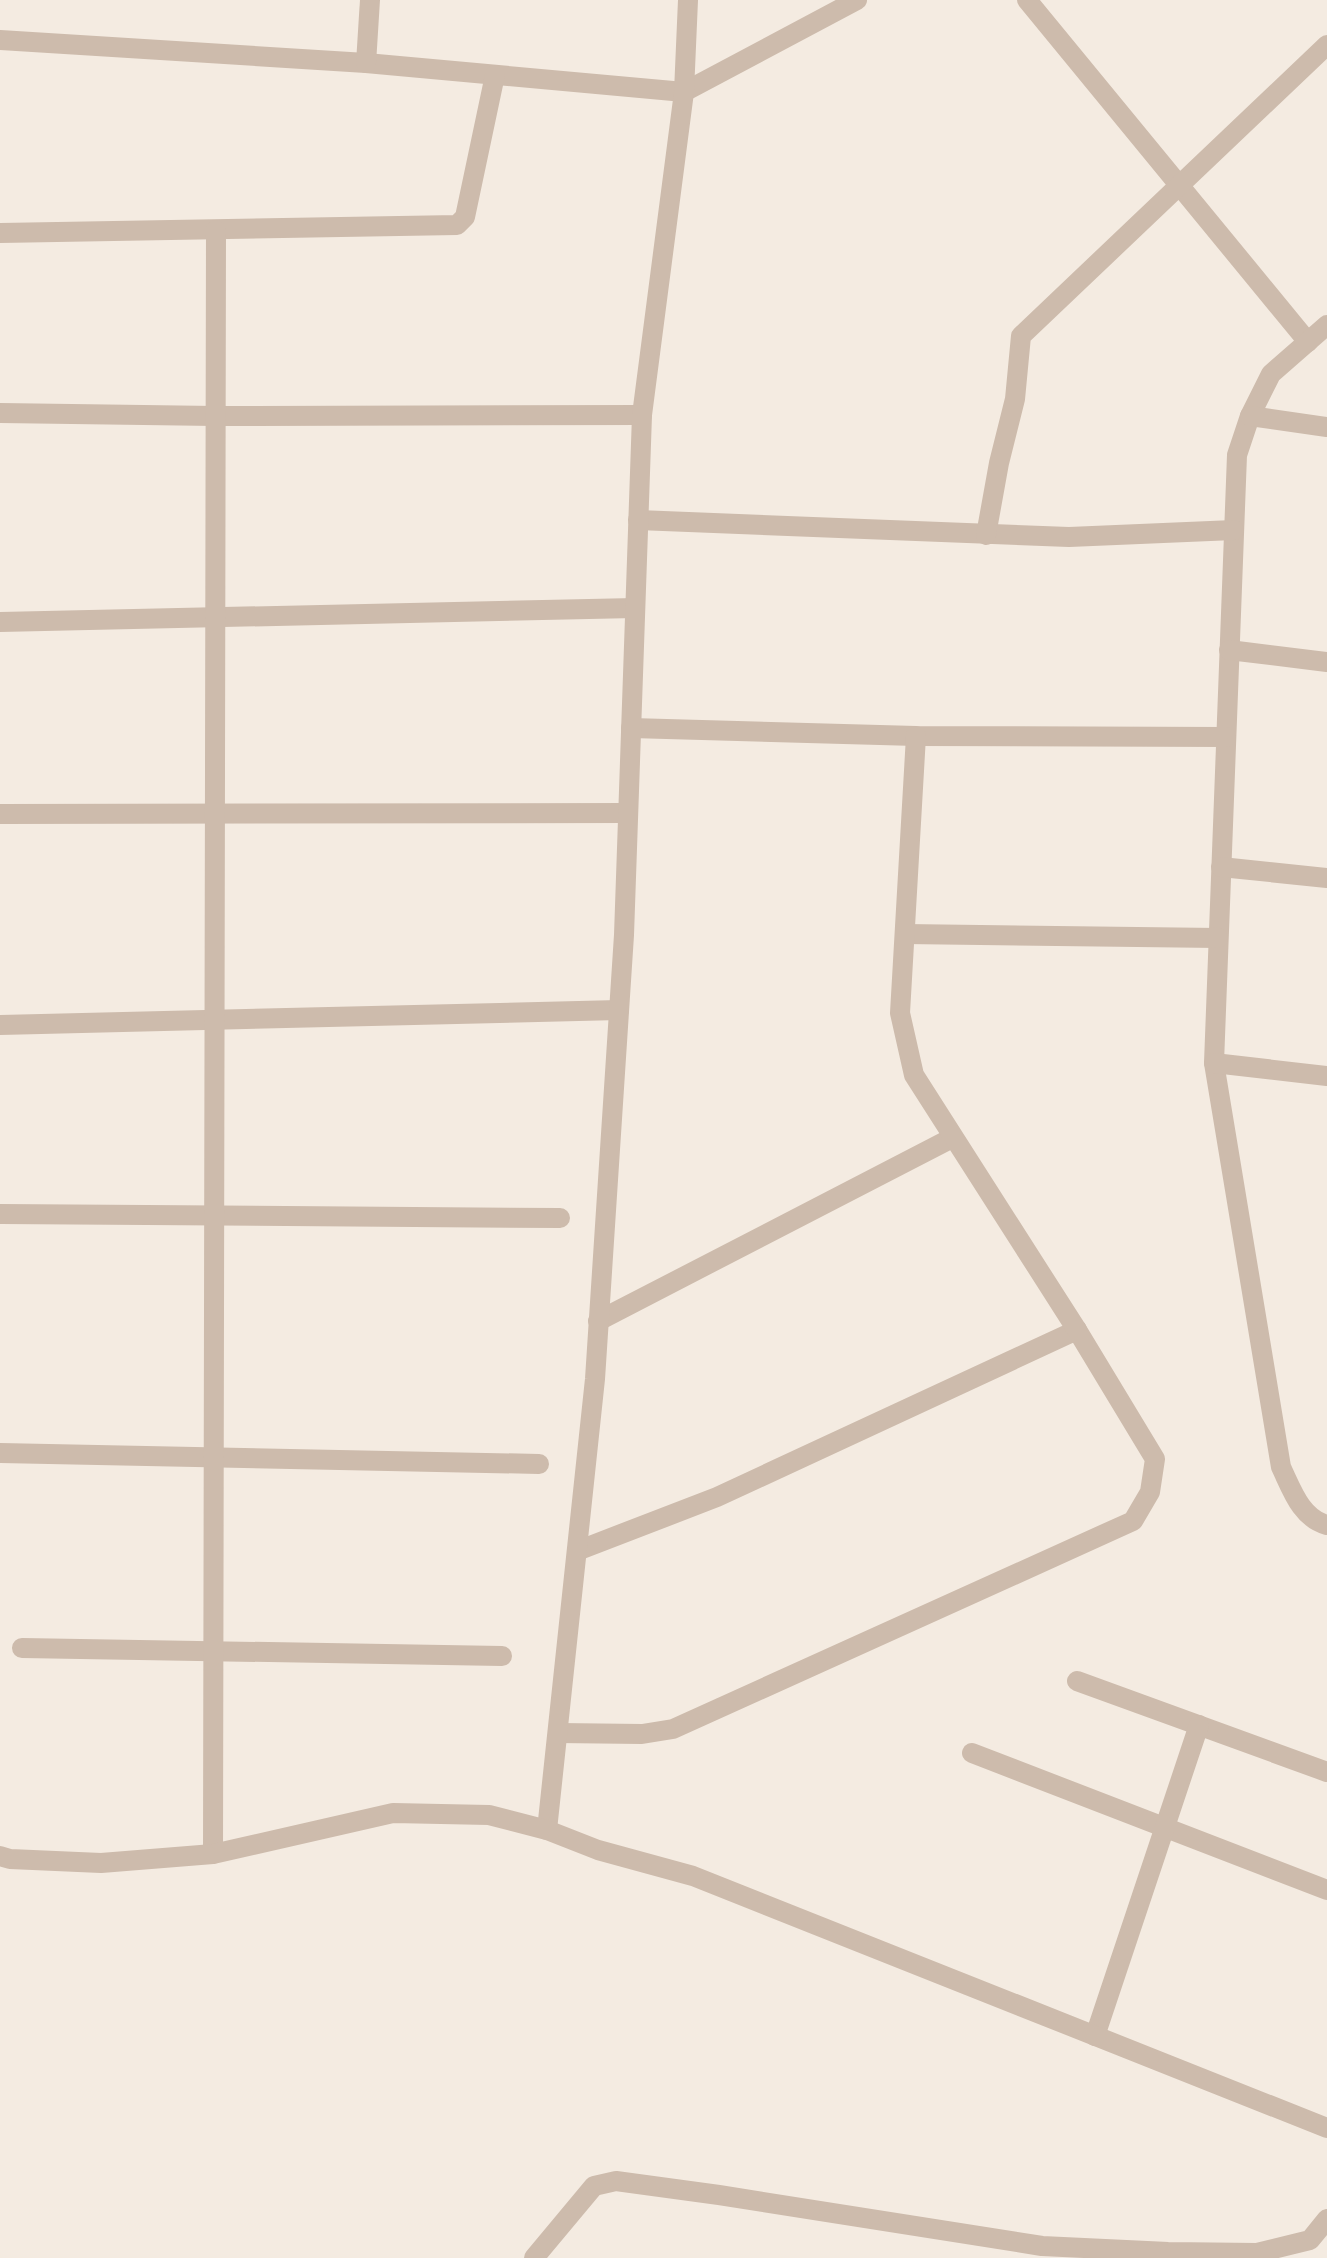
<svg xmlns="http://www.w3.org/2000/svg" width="1327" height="2258" font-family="'Golos Text',sans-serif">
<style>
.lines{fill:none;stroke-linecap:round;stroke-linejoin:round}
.minor{stroke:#cdbbac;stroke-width:20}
.tertiary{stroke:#cdbbac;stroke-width:20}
</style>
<rect width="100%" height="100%" fill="#f4ebe1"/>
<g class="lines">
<g class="minor">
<path d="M1027,0l281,342"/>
<path d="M0,40l366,23 318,29 173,-92"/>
<path d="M366,63l4,-63"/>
<path d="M0,233l457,-8 8,-8 30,-142"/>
<path d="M1327,325l-56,49 -21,42 -13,39 -23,608 67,404c11,23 20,51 46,58"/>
<path d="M0,413l215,3 427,-1"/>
<path d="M1250,416l77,11"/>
<path d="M638,520l431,17 165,-7"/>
<path d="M986,535l13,-72 16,-64 6,-63 306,-291"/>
<path d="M0,622l635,-14"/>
<path d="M1229,650l98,12"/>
<path d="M631,728l285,8 310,1"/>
<path d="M0,814l628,-1"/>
<path d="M1221,867l106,11"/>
<path d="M905,934l313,4"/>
<path d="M0,1025l619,-15"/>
<path d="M1214,1063l113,13"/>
<path d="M0,1214l560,4"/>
<path d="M598,1321l354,-183"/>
<path d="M0,1453l539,11"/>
<path d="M577,1551l140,-54 360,-167"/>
<path d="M22,1648l480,8"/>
<path d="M1077,1681l250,91"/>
<path d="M558,1733l84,1 31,-5 460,-208 17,-29 5,-33 -78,-129 -163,-255 -14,-62 16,-277"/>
<path d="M972,1753l355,137"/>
<path d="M547,1830l48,-451 29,-444 18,-520 42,-323 4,-92"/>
<path d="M213,1854l3,-1624"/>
<path d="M1095,2036l104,-311"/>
<path d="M534,2258l60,-72 22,-5 103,14 323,51 126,6 89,1 53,-13 17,-21"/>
</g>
<path class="tertiary" d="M0,1856l10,3 91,4 112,-9 180,-41 96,2 58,15 51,20 95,26 634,252"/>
</g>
</svg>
